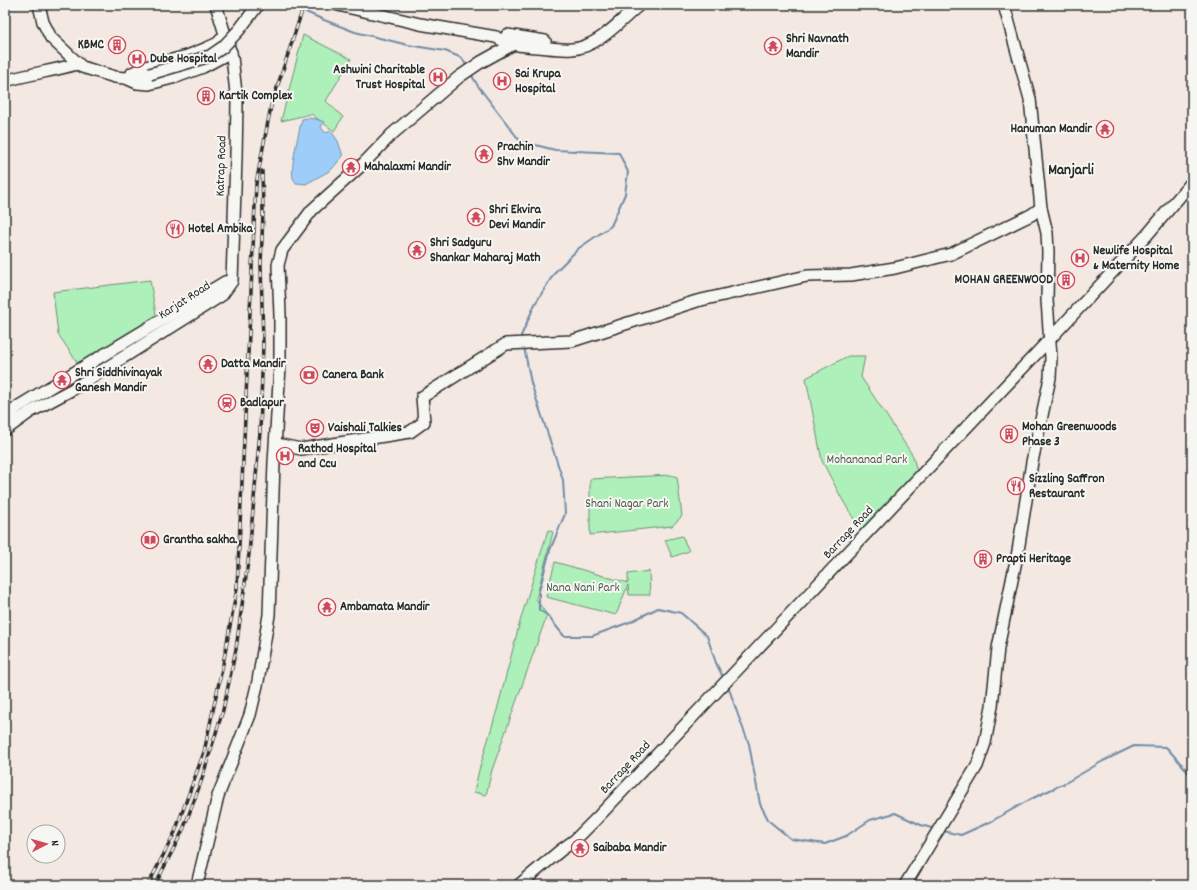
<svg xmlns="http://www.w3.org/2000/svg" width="1197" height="890" font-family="Dekko,sans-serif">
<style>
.green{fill:#aef0ba;stroke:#6c8e72}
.water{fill:#9ecdfa;stroke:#708ca7}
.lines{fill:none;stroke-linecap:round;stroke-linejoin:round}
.stream{stroke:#708ca7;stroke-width:2}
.secondary-casing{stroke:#2b2b2b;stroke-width:14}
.secondary{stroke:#f6f6f2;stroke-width:11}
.rail-casing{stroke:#2b2b2b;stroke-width:3.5}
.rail{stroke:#f6f6f2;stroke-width:2;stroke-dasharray:6;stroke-linecap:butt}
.secondary-bridge-casing{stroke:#2b2b2b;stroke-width:14;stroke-linecap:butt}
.secondary-bridge{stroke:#f6f6f2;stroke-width:11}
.labels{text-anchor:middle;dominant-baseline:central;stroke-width:4;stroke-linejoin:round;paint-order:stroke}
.poi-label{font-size:13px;font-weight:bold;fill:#2b2b2b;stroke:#f6f6f2;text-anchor:start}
.street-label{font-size:13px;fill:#2b2b2b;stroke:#f6f6f2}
.park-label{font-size:13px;fill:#4c5c4f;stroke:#f6f6f2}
.quarter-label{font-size:15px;font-weight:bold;fill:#2b2b2b;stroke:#f6f6f2}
</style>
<rect width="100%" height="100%" fill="#f4e9e2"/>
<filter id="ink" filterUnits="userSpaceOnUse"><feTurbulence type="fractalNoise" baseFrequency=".025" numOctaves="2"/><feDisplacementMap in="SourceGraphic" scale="8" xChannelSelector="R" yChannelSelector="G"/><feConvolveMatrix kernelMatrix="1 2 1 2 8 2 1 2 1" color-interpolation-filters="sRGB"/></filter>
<g filter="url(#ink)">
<g class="green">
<path d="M303,35l48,24 -25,42 17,16 -9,14 -23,-17 -30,7z"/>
<path d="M150,280l6,35 -75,53 -23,-34 -5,-42z"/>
<path d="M848,356h17l-4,21 52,79 4,16 -56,59 -19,-32 -20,-38 -16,-83z"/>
<path d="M671,475l6,2 5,39 -10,10 -82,9v-56z"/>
<path d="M548,530l5,2 -17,67 11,16 -55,155 -6,25 -12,-3 5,-22 18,-60 24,-92z"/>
<path d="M682,536l7,15 -17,6 -7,-17z"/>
<path d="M555,562l73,21v-9l21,-3 1,24h-21l-1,-10 -12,30 -70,-18z"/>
</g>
<path class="water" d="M308,118l8,1 8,3 -3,5 2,3 3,3 5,-2 7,10 5,15 -12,14 -25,14 -10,-1c0,0 -3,-5 -3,-5 -3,-10 6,-47 9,-59z"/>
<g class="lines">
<g class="stream">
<path d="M290,5l34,15 31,12 53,13 37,6 17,7 5,9"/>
<path d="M471,74l7,12 42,55 35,9 64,3 9,19 -3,22 -14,32 -32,22 -24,24 -20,32 -14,32 1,4"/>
<path d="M524,347l7,36 32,97 2,34 -15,36 -11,41v19l8,5 17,21h28l38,-14 28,-14 23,5 26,23 9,27 8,16"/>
<path d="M728,686l10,29 11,29 11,60 9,17 22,18 34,5 21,-8 24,-16 25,-7 26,12 14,4"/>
<path d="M943,831l18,4 31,-14 37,-21 38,-18 36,-21 31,-15 32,1 18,20 8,11"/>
</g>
<defs>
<g id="secondary">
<path d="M39,5l4,17 8,16 31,29 33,10 10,1 25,-4"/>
<path d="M338,5l82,19 76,13c12,8 28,9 42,10 11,1 23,3 34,2 26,-2 48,-28 67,-44"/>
<path d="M507,35l38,6"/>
<path d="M132,73l13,-6 42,-11 20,-8 11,-5 8,-9"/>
<path d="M128,79l9,4 12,1 27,-7 27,-10 28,-15"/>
<path d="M5,81c24,-7 48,-10 72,-17"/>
<path d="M5,418l14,-12 28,-17 178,-107 6,-1"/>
<path d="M5,430l25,-18 43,-23 149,-94 10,-14 4,-123 1,-56 -5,-45 -16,-52"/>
<path d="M276,444l25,5 109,-17 14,-10 -2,-25 84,-53 66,-3 125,-40 110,-25 44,-1 44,-7 56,-14 80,-39 10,-7"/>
<path d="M197,885l21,-89 32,-81 8,-34 11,-66 5,-153 6,-95v-52l-2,-50 4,-15 30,-40 52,-47 27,-28 68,-58 22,-15 29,-16 3,-3v-7"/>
<path d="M519,885l42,-35 14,-10 22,-22 453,-479 97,-104 45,-53"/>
<path d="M905,885l72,-119 8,-23 7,-37 6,-58 20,-97 14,-89 18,-84 1,-20 -4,-58 1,-48 -1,-19 -6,-25 -11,-109 -26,-94"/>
</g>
</defs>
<use href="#secondary" class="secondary-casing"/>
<use href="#secondary" class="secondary"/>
<defs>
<g id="rail">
<path d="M148,885l27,-53 29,-80 19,-88 14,-76 19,-404 15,-78 33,-101"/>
<path d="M155,885l28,-55 17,-45 23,-75 13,-61 13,-95 11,-122 3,-88 -2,-79 2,-53 -1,-41"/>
</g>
</defs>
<use href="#rail" class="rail-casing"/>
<use href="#rail" class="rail"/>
<defs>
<path id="secondary-bridge" d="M150,74l60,-18 13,-9 16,-17 19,-25"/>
</defs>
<use href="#secondary-bridge" class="secondary-bridge-casing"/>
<use href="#secondary-bridge" class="secondary-bridge"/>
</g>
</g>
<defs>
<symbol id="building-ring" viewBox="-11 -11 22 22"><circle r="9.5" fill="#f6f6f2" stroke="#d1495b" stroke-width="1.5"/><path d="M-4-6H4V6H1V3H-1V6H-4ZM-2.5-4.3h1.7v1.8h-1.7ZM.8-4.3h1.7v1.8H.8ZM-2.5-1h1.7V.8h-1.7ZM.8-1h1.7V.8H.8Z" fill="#d1495b"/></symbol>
<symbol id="temple-ring" viewBox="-11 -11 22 22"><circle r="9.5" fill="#f6f6f2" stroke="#d1495b" stroke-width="1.5"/><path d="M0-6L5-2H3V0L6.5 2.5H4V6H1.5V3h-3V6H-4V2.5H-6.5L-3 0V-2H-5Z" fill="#d1495b"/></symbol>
<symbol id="hospital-ring" viewBox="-11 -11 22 22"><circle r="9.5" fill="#f6f6f2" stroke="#d1495b" stroke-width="1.5"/><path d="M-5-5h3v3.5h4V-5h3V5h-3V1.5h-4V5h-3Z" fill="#d1495b"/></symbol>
<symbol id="restaurant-ring" viewBox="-11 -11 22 22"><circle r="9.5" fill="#f6f6f2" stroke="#d1495b" stroke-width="1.5"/><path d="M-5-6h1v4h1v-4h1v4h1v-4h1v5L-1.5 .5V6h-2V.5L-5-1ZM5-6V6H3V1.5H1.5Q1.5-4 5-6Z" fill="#d1495b"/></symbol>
<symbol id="bank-ring" viewBox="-11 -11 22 22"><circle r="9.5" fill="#f6f6f2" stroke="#d1495b" stroke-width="1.5"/><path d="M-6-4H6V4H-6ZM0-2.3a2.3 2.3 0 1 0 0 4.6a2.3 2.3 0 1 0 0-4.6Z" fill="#d1495b"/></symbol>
<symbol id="station-ring" viewBox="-11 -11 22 22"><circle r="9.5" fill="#f6f6f2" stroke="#d1495b" stroke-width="1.5"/><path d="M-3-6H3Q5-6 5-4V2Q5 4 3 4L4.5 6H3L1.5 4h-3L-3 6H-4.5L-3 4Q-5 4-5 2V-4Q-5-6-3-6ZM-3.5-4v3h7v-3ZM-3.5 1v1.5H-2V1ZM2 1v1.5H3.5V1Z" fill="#d1495b"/></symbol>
<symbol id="theatre-ring" viewBox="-11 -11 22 22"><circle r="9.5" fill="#f6f6f2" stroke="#d1495b" stroke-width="1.5"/><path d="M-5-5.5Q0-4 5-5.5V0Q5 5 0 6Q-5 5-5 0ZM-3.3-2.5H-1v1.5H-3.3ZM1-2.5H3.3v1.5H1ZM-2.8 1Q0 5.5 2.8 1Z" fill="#d1495b"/></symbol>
<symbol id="library-ring" viewBox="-11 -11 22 22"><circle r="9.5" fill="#f6f6f2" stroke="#d1495b" stroke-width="1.5"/><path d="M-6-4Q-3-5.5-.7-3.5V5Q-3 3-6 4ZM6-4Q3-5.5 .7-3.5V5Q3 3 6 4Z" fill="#d1495b"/></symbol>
</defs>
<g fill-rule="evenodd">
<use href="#building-ring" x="107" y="35" width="20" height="20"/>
<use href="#temple-ring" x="763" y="36" width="20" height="20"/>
<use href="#hospital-ring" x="127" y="49" width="20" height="20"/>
<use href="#hospital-ring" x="428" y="67" width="20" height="20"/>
<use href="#hospital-ring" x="492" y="71" width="20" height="20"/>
<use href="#building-ring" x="196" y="86" width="20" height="20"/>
<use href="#temple-ring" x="1095" y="119" width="20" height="20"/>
<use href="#temple-ring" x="474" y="144" width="20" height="20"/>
<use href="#temple-ring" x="341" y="157" width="20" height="20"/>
<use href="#temple-ring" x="466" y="207" width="20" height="20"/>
<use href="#restaurant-ring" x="165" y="219" width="20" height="20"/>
<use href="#temple-ring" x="407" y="240" width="20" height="20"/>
<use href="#hospital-ring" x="1070" y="248" width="20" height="20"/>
<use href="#building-ring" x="1056" y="270" width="20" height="20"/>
<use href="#temple-ring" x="198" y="354" width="20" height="20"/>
<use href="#bank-ring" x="299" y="365" width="20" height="20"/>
<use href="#temple-ring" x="52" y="370" width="20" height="20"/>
<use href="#station-ring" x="217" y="393" width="20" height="20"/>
<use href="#theatre-ring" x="305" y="418" width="20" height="20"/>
<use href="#building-ring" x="999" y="424" width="20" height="20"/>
<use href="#hospital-ring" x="275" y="446" width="20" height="20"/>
<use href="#restaurant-ring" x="1006" y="476" width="20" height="20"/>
<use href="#library-ring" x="140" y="530" width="20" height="20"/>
<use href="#building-ring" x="973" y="549" width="20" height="20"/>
<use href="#temple-ring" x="317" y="597" width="20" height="20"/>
<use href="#temple-ring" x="570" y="838" width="20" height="20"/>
</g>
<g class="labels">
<g class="poi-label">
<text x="786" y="39">Shri Navnath<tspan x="786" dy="15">Mandir</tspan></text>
<text x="104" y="45" text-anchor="end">KBMC</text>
<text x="150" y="59">Dube Hospital</text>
<text x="425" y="70" text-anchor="end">Ashwini Charitable<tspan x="425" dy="15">Trust Hospital</tspan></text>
<text x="515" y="74">Sai Krupa<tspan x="515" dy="15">Hospital</tspan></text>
<text x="219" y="96">Kartik Complex</text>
<text x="1092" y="129" text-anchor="end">Hanuman Mandir</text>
<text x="497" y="147">Prachin<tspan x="497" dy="15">Shv Mandir</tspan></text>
<text x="364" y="167">Mahalaxmi Mandir</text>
<text x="489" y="210">Shri Ekvira<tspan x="489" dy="15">Devi Mandir</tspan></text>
<text x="188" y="229">Hotel Ambika</text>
<text x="430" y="243">Shri Sadguru<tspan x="430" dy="15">Shankar Maharaj Math</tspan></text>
<text x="1093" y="251">Newlife Hospital<tspan x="1093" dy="15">&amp; Maternity Home</tspan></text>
<text x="1053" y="280" text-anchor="end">MOHAN GREENWOOD</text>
<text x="221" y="364">Datta Mandir</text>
<text x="75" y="373">Shri Siddhivinayak<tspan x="75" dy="15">Ganesh Mandir</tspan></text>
<text x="322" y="375">Canera Bank</text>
<text x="240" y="403">Badlapur</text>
<text x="1022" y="427">Mohan Greenwoods<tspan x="1022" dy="15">Phase 3</tspan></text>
<text x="328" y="428">Vaishali Talkies</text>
<text x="298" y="449">Rathod Hospital<tspan x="298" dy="15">and Ccu</tspan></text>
<text x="1029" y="479">Sizzling Saffron<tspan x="1029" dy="15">Restaurant</tspan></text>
<text x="163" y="540">Grantha sakha.</text>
<text x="996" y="559">Prapti Heritage</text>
<text x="340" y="607">Ambamata Mandir</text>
<text x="593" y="848">Saibaba Mandir</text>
</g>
<g class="street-label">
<text transform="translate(222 166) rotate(-88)">Katrap Road</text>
<text transform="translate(185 301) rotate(-33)">Karjat Road</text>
<text transform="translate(849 533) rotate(-47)">Barrage Road</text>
<text transform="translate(626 768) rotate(-47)">Barrage Road</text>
</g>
<g class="park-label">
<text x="867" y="460">Mohananad Park</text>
<text x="627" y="504">Shani Nagar Park</text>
<text x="583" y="588">Nana Nani Park</text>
</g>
<g class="quarter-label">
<text x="1071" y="171">Manjarli</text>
</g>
</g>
<rect width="1197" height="890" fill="none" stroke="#f6f6f2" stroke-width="20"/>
<rect x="10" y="10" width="1177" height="870" fill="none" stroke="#2b2b2b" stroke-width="1.5" filter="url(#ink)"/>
<g transform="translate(46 844) rotate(84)"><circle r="19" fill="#f6f6f2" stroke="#a5a5a2"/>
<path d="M0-3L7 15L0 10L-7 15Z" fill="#d1495b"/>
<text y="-6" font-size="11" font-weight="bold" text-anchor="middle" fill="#2b2b2b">N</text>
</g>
</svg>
